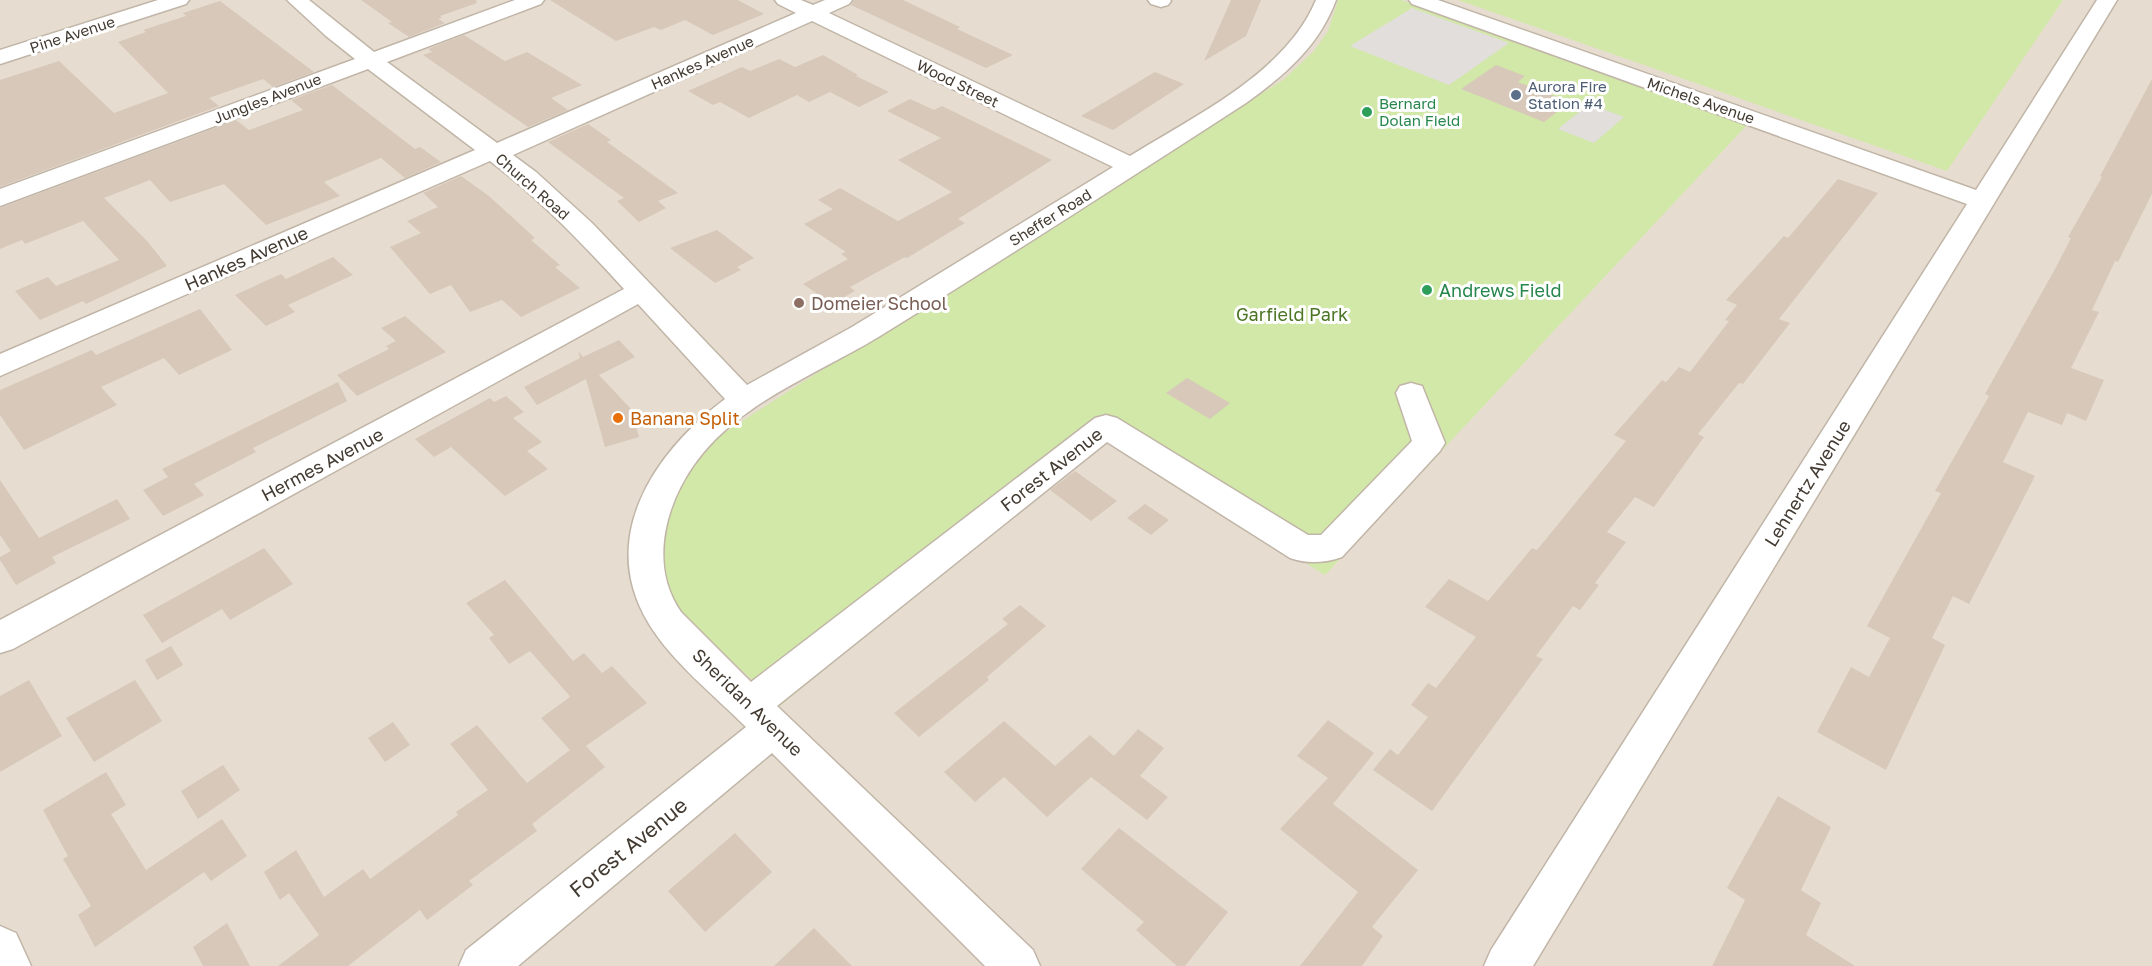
<svg xmlns="http://www.w3.org/2000/svg" width="2152" height="966" font-family="'Golos Text',sans-serif">
<style>
.residential{fill:#e6ddd0}
.green{fill:#d2e8a8}
.parking{fill:#e2dedb}
.building{fill:#d7c8ba}
.lines{fill:none;stroke-linecap:round;stroke-linejoin:round}
.minor-casing{stroke:#c0b5a7;stroke-width:3}
.minor{fill:#fff;fill-rule:evenodd}
.service-dot{fill:#5c6f8a;stroke:#fff;stroke-width:2}
.leisure-dot{fill:#2e9e5b;stroke:#fff;stroke-width:2}
.education-dot{fill:#8d6e63;stroke:#fff;stroke-width:2}
.food-dot{fill:#e8710a;stroke:#fff;stroke-width:2}
.labels{text-anchor:middle;dominant-baseline:central;stroke-width:6;stroke-linejoin:round;paint-order:stroke}
.far-street-label{font-size:15px;fill:#433b32;stroke:#fff}
.far-service-label{font-size:15px;fill:#4e5e75;stroke:#fff;text-anchor:start}
.far-leisure-label{font-size:15px;fill:#27864d;stroke:#fff;text-anchor:start}
.street-label{font-size:18px;fill:#433b32;stroke:#fff}
.leisure-label{font-size:18px;fill:#27864d;stroke:#fff;text-anchor:start}
.education-label{font-size:18px;fill:#785e54;stroke:#fff;text-anchor:start}
.park-label{font-size:18px;fill:#4c7624;stroke:#fff}
.food-label{font-size:18px;fill:#c56008;stroke:#fff;text-anchor:start}
.near-street-label{font-size:21px;fill:#433b32;stroke:#fff}
</style>
<rect width="100%" height="100%" fill="#f2ebe2"/>
<rect class="residential" x="0" y="0" width="2152" height="966"/>
<g class="green">
<path d="M1338,0h63l346,125 -422,450 -219,-136 -326,267 -93,-87 -10,-13 -12,-26 -3,-31 4,-28 13,-33 26,-38 20,-18 73,-47 318,-198 167,-107 31,-29 14,-20z"/>
<path d="M1458,0h605l-116,171z"/>
</g>
<g class="parking">
<path d="M1412,8l75,27 22,8 -60,42 -99,-39z"/>
<path d="M1589,104l35,13 -30,26 -36,-14z"/>
</g>
<g class="building">
<path d="M361,0h115l1,3 -37,13 2,2 -4,1 7,4 -36,14 -21,-14 4,-1z"/>
<path d="M550,0h188l26,14 -51,21 -28,-15 -24,10 -7,-3 -38,14z"/>
<path d="M854,0h49l57,27 -3,2 56,26 -27,13 -135,-63z"/>
<path d="M1231,0h30l-15,36 -42,25z"/>
<path d="M220,1l94,71 -41,15 -10,-8 -54,19 10,8 -219,81v-107l59,-19 55,52 54,-20 -50,-51 28,-10 -3,-2 43,-14 -3,-3z"/>
<path d="M464,35l41,26 22,-9 55,33 -31,13 17,12 -40,17 -105,-72 9,-3 -4,-3z"/>
<path d="M823,55l35,20 -2,1 33,16 -30,15 -29,-15 -21,10 -12,-7 -48,23 -29,-16 -7,3 -25,-14 54,-24 8,4 29,-12 16,8z"/>
<path d="M1496,65l29,11 -7,6 52,20 -26,20 -83,-33z"/>
<path d="M1155,72l29,12 -71,46 -32,-14z"/>
<path d="M2152,79v115l-34,68 -3,-1 -23,49 7,2 -28,56 33,12 -18,41 -19,-8 -5,12 -34,-13 -25,50 32,14 -66,128 -16,-8 -21,42 13,7 -59,125 -69,-38 34,-65 18,10 21,-39 -23,-12 74,-133 -6,-2 54,-95 -4,-2 70,-125 16,-31 -3,-1 34,-60 -2,-1z"/>
<path d="M332,85l83,64 5,-2 21,15 -36,16 -24,-20 -57,24 16,14 -74,29 -42,-41 -54,18 -20,-22 -46,18 44,44 19,24 -81,38 -3,-3 -43,19 -25,-29 33,-14 8,9 63,-26 -36,-39 -58,23 -3,-4 -22,9v-41l236,-88 13,10 54,-20 -12,-10z"/>
<path d="M910,99l24,11 8,-4 110,54 -94,59 7,4 -58,35 -2,-1 -55,30 5,4 -23,13 -29,-20 45,-25 -7,-5 5,-2 -42,-28 29,-15 -15,-9 22,-12 58,33 54,-29 -54,-32 43,-22 -54,-27z"/>
<path d="M588,124l23,16 -4,2 71,51 -20,8 8,7 -27,14 -22,-21 7,-3 -76,-56z"/>
<path d="M461,176l28,20 46,42 -4,2 29,25 -5,2 25,21 -59,29 -19,-17 -32,12 -19,-27 -21,9 -40,-47 31,-14 -14,-12 31,-14 -15,-14z"/>
<path d="M1838,179l40,14 -99,126 11,4 -47,61 -4,-1 -41,51 6,3 -50,70 -19,-10 -28,35 19,10 -31,41 4,2 -19,25 -7,-4 -37,50 7,3 -111,152 -59,-41 17,-21 8,6 30,-38 -17,-12 17,-22 8,5 40,-51 -51,-30 24,-28 39,22 44,-53 5,2 89,-109 -12,-6 48,-55 4,2 13,-15 11,5 39,-51 -4,-1 12,-15 -11,-5 58,-64 4,2z"/>
<path d="M717,230l37,28 -17,9 4,3 -26,13 -45,-35z"/>
<path d="M333,257l20,18 -65,30 7,7 -29,14 -31,-31 46,-21 5,5z"/>
<path d="M200,309l32,41 -53,25 -15,-17 -63,29 16,18 -93,45 -24,-35v-25l92,-40 4,5z"/>
<path d="M405,316l41,36 -89,44 -20,-21 52,-26 -3,-3 10,-5 -15,-13z"/>
<path d="M619,340l16,17 -36,18 32,34 8,28 -34,10 -19,-68 -49,26 -13,-18 56,-29 -2,-7 5,6z"/>
<path d="M1187,378l43,25 -20,16 -44,-26z"/>
<path d="M338,382l9,19 -94,47 3,4 -62,32 10,11 -41,21 -20,-26 25,-13 -6,-8z"/>
<path d="M506,396l18,16 -11,6 29,24 -15,9 21,18 -43,27 -54,-49 -17,10 -19,-18 75,-41 4,4z"/>
<path d="M1075,471l42,30 -26,20 -41,-31z"/>
<path d="M0,480l39,58 78,-39 13,20 -78,38 4,6 -40,22 -16,-25v-3l11,-6 -11,-16z"/>
<path d="M1145,504l24,16 -18,15 -24,-17z"/>
<path d="M264,548l29,36 -63,36 -8,-11 -60,34 -19,-28z"/>
<path d="M505,580l68,81 11,-8 18,20 10,-7 35,37 -61,43 19,21 -73,57 5,7 -68,50 4,4 -46,35 -7,-10 -72,56h-70l41,-31 -30,-42 -9,7 -16,-28 32,-22 28,47 39,-28 7,10 88,-64 -2,-3 32,-22 -38,-46 27,-19 50,58 43,-33 -29,-32 29,-21 -2,-3 -38,-43 -21,13 -20,-26 5,-3 -28,-32z"/>
<path d="M1020,605l26,21 -59,51 2,3 -70,57 -25,-24 114,-89 -6,-5z"/>
<path d="M171,646l12,19 -26,15 -12,-20z"/>
<path d="M29,680l33,56 -62,36v-76z"/>
<path d="M135,680l27,41 -68,41 -28,-44z"/>
<path d="M1328,720l46,33 -41,51 85,66 -46,57 11,9 -21,30h-62l58,-74 -78,-63 48,-51 -31,-22z"/>
<path d="M1004,721l51,45 35,-31 24,21 24,-27 26,19 -24,28 28,21 -21,23 -56,-43 -44,40 -43,-40 -29,25 -31,-30z"/>
<path d="M393,722l17,23 -25,17 -17,-24z"/>
<path d="M223,765l17,25 -42,29 -17,-28z"/>
<path d="M106,772l20,33 -15,9 35,56 76,-51 25,37 -36,25 -7,-9 -109,75 -17,-32 13,-9 -28,-47 5,-3 -25,-46z"/>
<path d="M1778,796l53,31 -30,63 20,13 -15,32 49,31h-143l33,-66 -18,-12z"/>
<path d="M1119,828l109,84 -43,54h-8l-41,-36 8,-8 -63,-53z"/>
<path d="M735,833l37,39 -67,60 -37,-41z"/>
<path d="M227,923l23,43h-47l-10,-19z"/>
<path d="M814,928l38,38h-78z"/>
</g>
<g class="lines">
<defs>
<g id="minor">
<path d="M158,0h31l-3,4 -186,60v-14z"/>
<path d="M287,0h22l65,52 141,-52h29l-3,4 -154,58 110,81 299,-130 -18,-9 -3,-4h26l12,5 12,-5h27l-3,4 -20,9 301,143c64,-40 156,-83 186,-156h20c-17,46 -51,75 -90,103 -122,79 -243,157 -366,233 -59,36 -132,63 -177,117 -35,42 -57,109 -22,159l70,70 344,-264 11,-3 11,3 191,117h13l91,-94 -16,-48 4,-7 11,-3 11,3 23,57 -5,8 -98,106c-17,6 -35,7 -52,1l-183,-116 -330,264 256,244 7,16h-55l-213,-213 -254,213h-59l7,-16 280,-223c-31,-31 -74,-65 -97,-103 -53,-87 6,-172 76,-225l-87,-95 -625,345 -13,4v-33l624,-331c-42,-46 -84,-90 -134,-128l-490,215v-22l475,-204 -107,-81 -368,137v-17l355,-130 -29,-23zM812,21l301,146 -261,160 -105,58 -155,-162 -56,-51 -23,-17z"/>
<path d="M1148,0h22l1,1 -3,4 -7,2 -10,-3z"/>
<path d="M1409,0h29l538,190 121,-190h20l-584,966h-49l7,-16 476,-746 -555,-200z"/>
<path d="M0,926l16,7 15,33h-31z"/>
</g>
</defs>
<use href="#minor" class="minor-casing"/>
<use href="#minor" class="minor"/>
</g>
<circle class="service-dot" cx="1516" cy="95" r="6"/>
<g class="leisure-dot">
<circle cx="1367" cy="112" r="6"/>
<circle cx="1427" cy="290" r="6"/>
</g>
<circle class="education-dot" cx="799" cy="303" r="6"/>
<circle class="food-dot" cx="618" cy="418" r="6"/>
<g class="labels">
<g class="far-street-label">
<text transform="translate(72 34) rotate(-18)">Pine Avenue</text>
<text transform="translate(702 62) rotate(-24)">Hankes Avenue</text>
<text transform="translate(958 83) rotate(26)">Wood Street</text>
<text transform="translate(267 98) rotate(-21)">Jungles Avenue</text>
<text transform="translate(1701 100) rotate(19)">Michels Avenue</text>
<text transform="translate(533 186) rotate(41)">Church Road</text>
<text transform="translate(1050 217) rotate(-32)">Sheffer Road</text>
</g>
<g class="far-service-label">
<text x="1528" y="86">Aurora Fire<tspan x="1528" dy="17">Station #4</tspan></text>
</g>
<g class="far-leisure-label">
<text x="1379" y="103">Bernard<tspan x="1379" dy="17">Dolan Field</tspan></text>
</g>
<g class="street-label">
<text transform="translate(246 258) rotate(-24)">Hankes Avenue</text>
<text transform="translate(322 464) rotate(-28)">Hermes Avenue</text>
<text transform="translate(1051 469) rotate(-38)">Forest Avenue</text>
<text transform="translate(1807 483) rotate(-58)">Lehnertz Avenue</text>
<text transform="translate(748 702) rotate(44)">Sheridan Avenue</text>
</g>
<g class="leisure-label">
<text x="1439" y="290">Andrews Field</text>
</g>
<g class="education-label">
<text x="811" y="303">Domeier School</text>
</g>
<g class="park-label">
<text x="1292" y="314">Garfield Park</text>
</g>
<g class="food-label">
<text x="630" y="418">Banana Split</text>
</g>
<g class="near-street-label">
<text transform="translate(628 847) rotate(-39)">Forest Avenue</text>
</g>
</g>
</svg>
